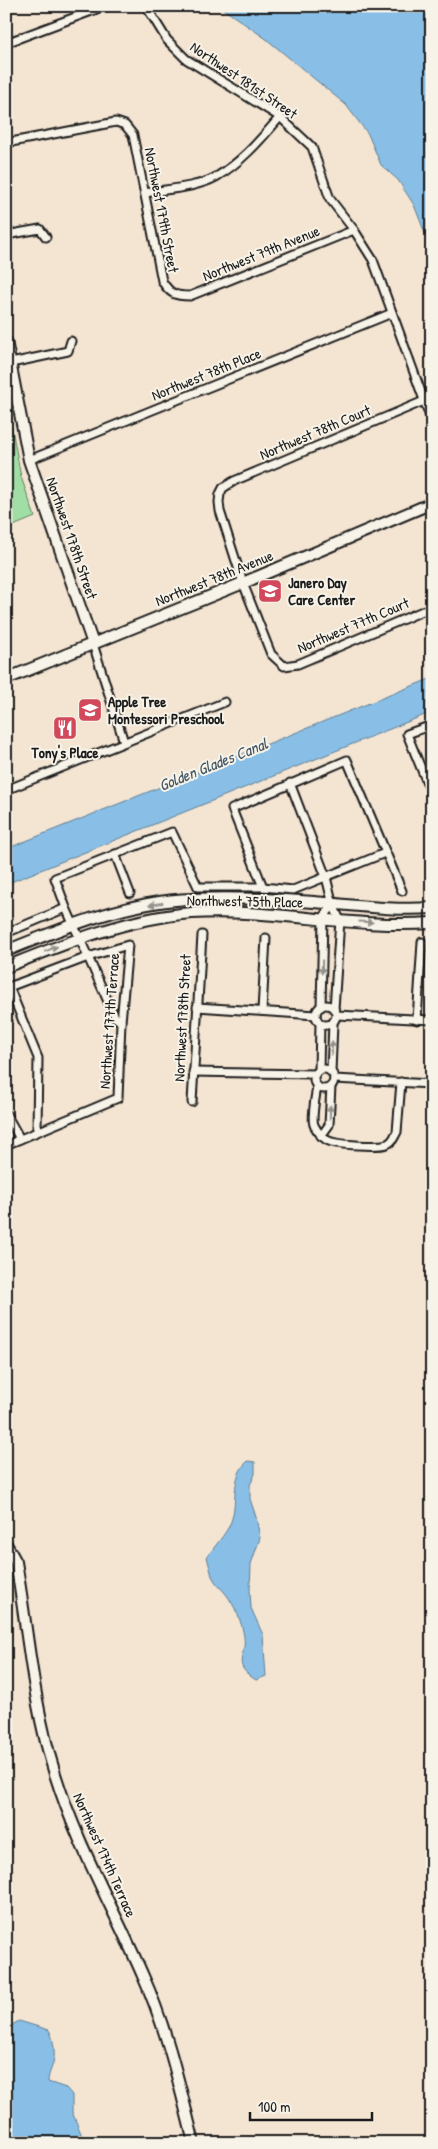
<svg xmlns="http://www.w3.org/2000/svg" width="438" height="2149" font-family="'Patrick Hand',sans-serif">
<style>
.green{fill:#a1dea5;stroke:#5e7d60}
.water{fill:#89bfe6;stroke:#5d7e95}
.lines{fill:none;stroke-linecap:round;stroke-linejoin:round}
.street-casing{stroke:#1c1c1c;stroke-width:11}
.secondary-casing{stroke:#1c1c1c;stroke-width:14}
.street{stroke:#f7f3e8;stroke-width:7}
.secondary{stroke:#f7f3e8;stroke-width:10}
.oneway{fill:#94928c}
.labels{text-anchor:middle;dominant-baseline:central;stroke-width:4;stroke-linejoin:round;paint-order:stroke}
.street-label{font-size:15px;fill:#1c1c1c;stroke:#f7f3e8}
.poi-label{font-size:15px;font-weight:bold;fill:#1c1c1c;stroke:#f7f3e8;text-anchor:start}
.water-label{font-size:16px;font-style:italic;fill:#425563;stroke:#f7f3e8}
</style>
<rect width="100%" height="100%" fill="#f4e4d2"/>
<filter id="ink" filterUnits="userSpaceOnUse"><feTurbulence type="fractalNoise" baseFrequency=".02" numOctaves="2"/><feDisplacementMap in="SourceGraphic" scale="10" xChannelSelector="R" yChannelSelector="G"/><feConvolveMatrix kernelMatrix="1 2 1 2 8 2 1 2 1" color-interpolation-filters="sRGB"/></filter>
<g filter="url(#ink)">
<path class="green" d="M6,397l15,80 14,40 -29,12z"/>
<g class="water">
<path d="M219,6h213v245l-18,-46 -16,-25 -17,-15 -13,-31 -22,-29 -81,-67z"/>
<path d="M432,678v34l-426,172v-35z"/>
<path d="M248,1461l7,1v12l-5,11v14l6,18 4,21 -9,26 -1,26 1,18 12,27 3,41 -10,4c-26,-16 -9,-23 -12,-43 -2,-15 -9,-31 -18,-43 -4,-5 -11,-11 -14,-18 -2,-6 -3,-13 -5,-19 6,-9 19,-23 23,-33 9,-20 -1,-47 18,-63z"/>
<path d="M19,2021l30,9c4,7 6,20 5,28 -1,9 -6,15 -6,24l18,6 6,7v17l13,31h-79v-111l6,-7z"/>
</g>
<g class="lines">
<defs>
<g id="street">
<path d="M146,6l21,34 19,19 94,58 32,30 18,52 24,31 19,30 59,162"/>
<path d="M6,43l99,-37"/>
<path d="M6,143l110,-21 9,3 8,10 29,146c8,13 13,15 28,15l164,-66"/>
<path d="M145,193c22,-4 51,-5 71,-16 26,-15 45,-38 64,-60"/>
<path d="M6,235l34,-6 6,8"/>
<path d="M11,363l57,-12 3,-10"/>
<path d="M424,401l-190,80 -11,7 -3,6 -1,8 1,9 23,72 28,71 13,12 14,-2 134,-57"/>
<path d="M29,460l363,-147"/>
<path d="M93,644l31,98"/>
<path d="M432,725l-25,9 25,61"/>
<path d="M290,783l36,94 7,28 7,15 -6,89"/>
<path d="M6,790l219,-88"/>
<path d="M115,854l15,39"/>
<path d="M263,887l-31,-78 115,-49 55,131"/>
<path d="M6,933l60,-25"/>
<path d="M9,987l29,71 -1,72"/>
<path d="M6,988l82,-31 40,-12 -7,77 -3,76 -112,47"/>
<circle cx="326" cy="1015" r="10"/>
<path d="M197,1007l119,8"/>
<path d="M321,1007l2,-89 10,-13"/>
<path d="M262,1011l4,-73"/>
<path d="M337,1015l95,5"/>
<path d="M417,1020l5,-78"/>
<path d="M121,1022l-6,-5 -49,-109 -11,-30 117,-46 26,55h65l30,3 92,-37"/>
<circle cx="324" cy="1079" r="10"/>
<path d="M319,1070l1,-47"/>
<path d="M193,1072l122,2"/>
<path d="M331,1072l2,-49"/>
<path d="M334,1079l98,5"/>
<path d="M317,1086c-1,9 -6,31 -3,39 3,6 9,14 15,16 9,4 50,6 58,3 6,-2 7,-7 10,-12l4,-50"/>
<path d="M192,1102l10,-167"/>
<path d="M6,1114l14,25"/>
<path d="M321,1136l8,-11 2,-39"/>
</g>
<g id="secondary">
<path d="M6,341l23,119 64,184"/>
<path d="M6,679l237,-96 189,-80"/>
<path d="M6,951c59,-24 122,-50 186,-52 40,-2 82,0 122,3 39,3 78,9 118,6"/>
<path d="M6,967c60,-24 121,-49 186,-54 80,-5 160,16 240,10"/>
<path d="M6,1544l10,18c12,71 17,143 39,212 22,71 59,135 88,202 24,53 37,111 51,167"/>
</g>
</defs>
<use href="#street" class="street-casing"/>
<use href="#secondary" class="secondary-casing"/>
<use href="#street" class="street"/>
<use href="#secondary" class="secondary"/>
</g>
<defs><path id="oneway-solid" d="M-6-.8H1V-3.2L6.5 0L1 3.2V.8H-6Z" transform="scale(1.25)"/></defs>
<g class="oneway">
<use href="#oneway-solid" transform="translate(156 904) rotate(171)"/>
<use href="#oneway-solid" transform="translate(366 922) rotate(3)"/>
<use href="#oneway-solid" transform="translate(51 949) rotate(-22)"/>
<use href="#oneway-solid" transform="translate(322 967) rotate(91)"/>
<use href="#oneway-solid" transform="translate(332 1048) rotate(-88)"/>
<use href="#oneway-solid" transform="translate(330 1112) rotate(-88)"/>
</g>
</g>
<defs>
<symbol id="school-square" viewBox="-11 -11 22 22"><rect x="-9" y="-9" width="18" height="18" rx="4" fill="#d1495b" stroke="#f7f3e8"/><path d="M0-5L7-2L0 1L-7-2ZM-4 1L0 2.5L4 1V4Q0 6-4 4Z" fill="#fff"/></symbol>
<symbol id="restaurant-square" viewBox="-11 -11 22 22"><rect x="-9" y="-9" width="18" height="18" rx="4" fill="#d1495b" stroke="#f7f3e8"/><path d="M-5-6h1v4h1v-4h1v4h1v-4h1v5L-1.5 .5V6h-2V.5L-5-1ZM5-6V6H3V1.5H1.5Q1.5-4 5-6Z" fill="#fff"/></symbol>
</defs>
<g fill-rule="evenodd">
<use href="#school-square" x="256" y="577" width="28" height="28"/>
<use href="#school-square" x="76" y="696" width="28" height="28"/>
<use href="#restaurant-square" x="51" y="714" width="28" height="28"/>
</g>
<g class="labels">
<g class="street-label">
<text transform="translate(244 80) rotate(34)">Northwest 181st Street</text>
<text transform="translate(162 210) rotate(79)">Northwest 179th Street</text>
<text transform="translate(261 253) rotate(-22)">Northwest 79th Avenue</text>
<text transform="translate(206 374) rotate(-22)">Northwest 78th Place</text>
<text transform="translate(315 432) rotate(-23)">Northwest 78th Court</text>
<text transform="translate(72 538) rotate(71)">Northwest 178th Street</text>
<text transform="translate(214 578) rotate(-22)">Northwest 78th Avenue</text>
<text transform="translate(353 625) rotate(-23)">Northwest 77th Court</text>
<text transform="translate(245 901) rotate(1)">Northwest 75th Place</text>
<text transform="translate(182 1018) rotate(-87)">Northwest 178th Street</text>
<text transform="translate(109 1021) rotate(-86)">Northwest 177th Terrace</text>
<text transform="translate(105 1855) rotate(66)">Northwest 174th Terrace</text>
</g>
<g class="poi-label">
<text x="288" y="582">Janero Day<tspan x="288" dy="17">Care Center</tspan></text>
<text x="108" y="701">Apple Tree<tspan x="108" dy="17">Montessori Preschool</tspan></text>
<text x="65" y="752" text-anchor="middle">Tony's Place</text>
</g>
<g class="water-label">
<text transform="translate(213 764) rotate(-22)">Golden Glades Canal</text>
</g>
</g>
<rect width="438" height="2149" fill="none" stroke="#f7f3e8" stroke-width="25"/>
<rect x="12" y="12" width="413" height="2124" fill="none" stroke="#1c1c1c" stroke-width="2" filter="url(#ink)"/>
<path d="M250 2112v8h122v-8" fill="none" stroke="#1c1c1c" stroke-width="2.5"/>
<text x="258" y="2112" font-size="15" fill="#1c1c1c" stroke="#f7f3e8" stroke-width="4" paint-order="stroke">100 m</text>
</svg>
